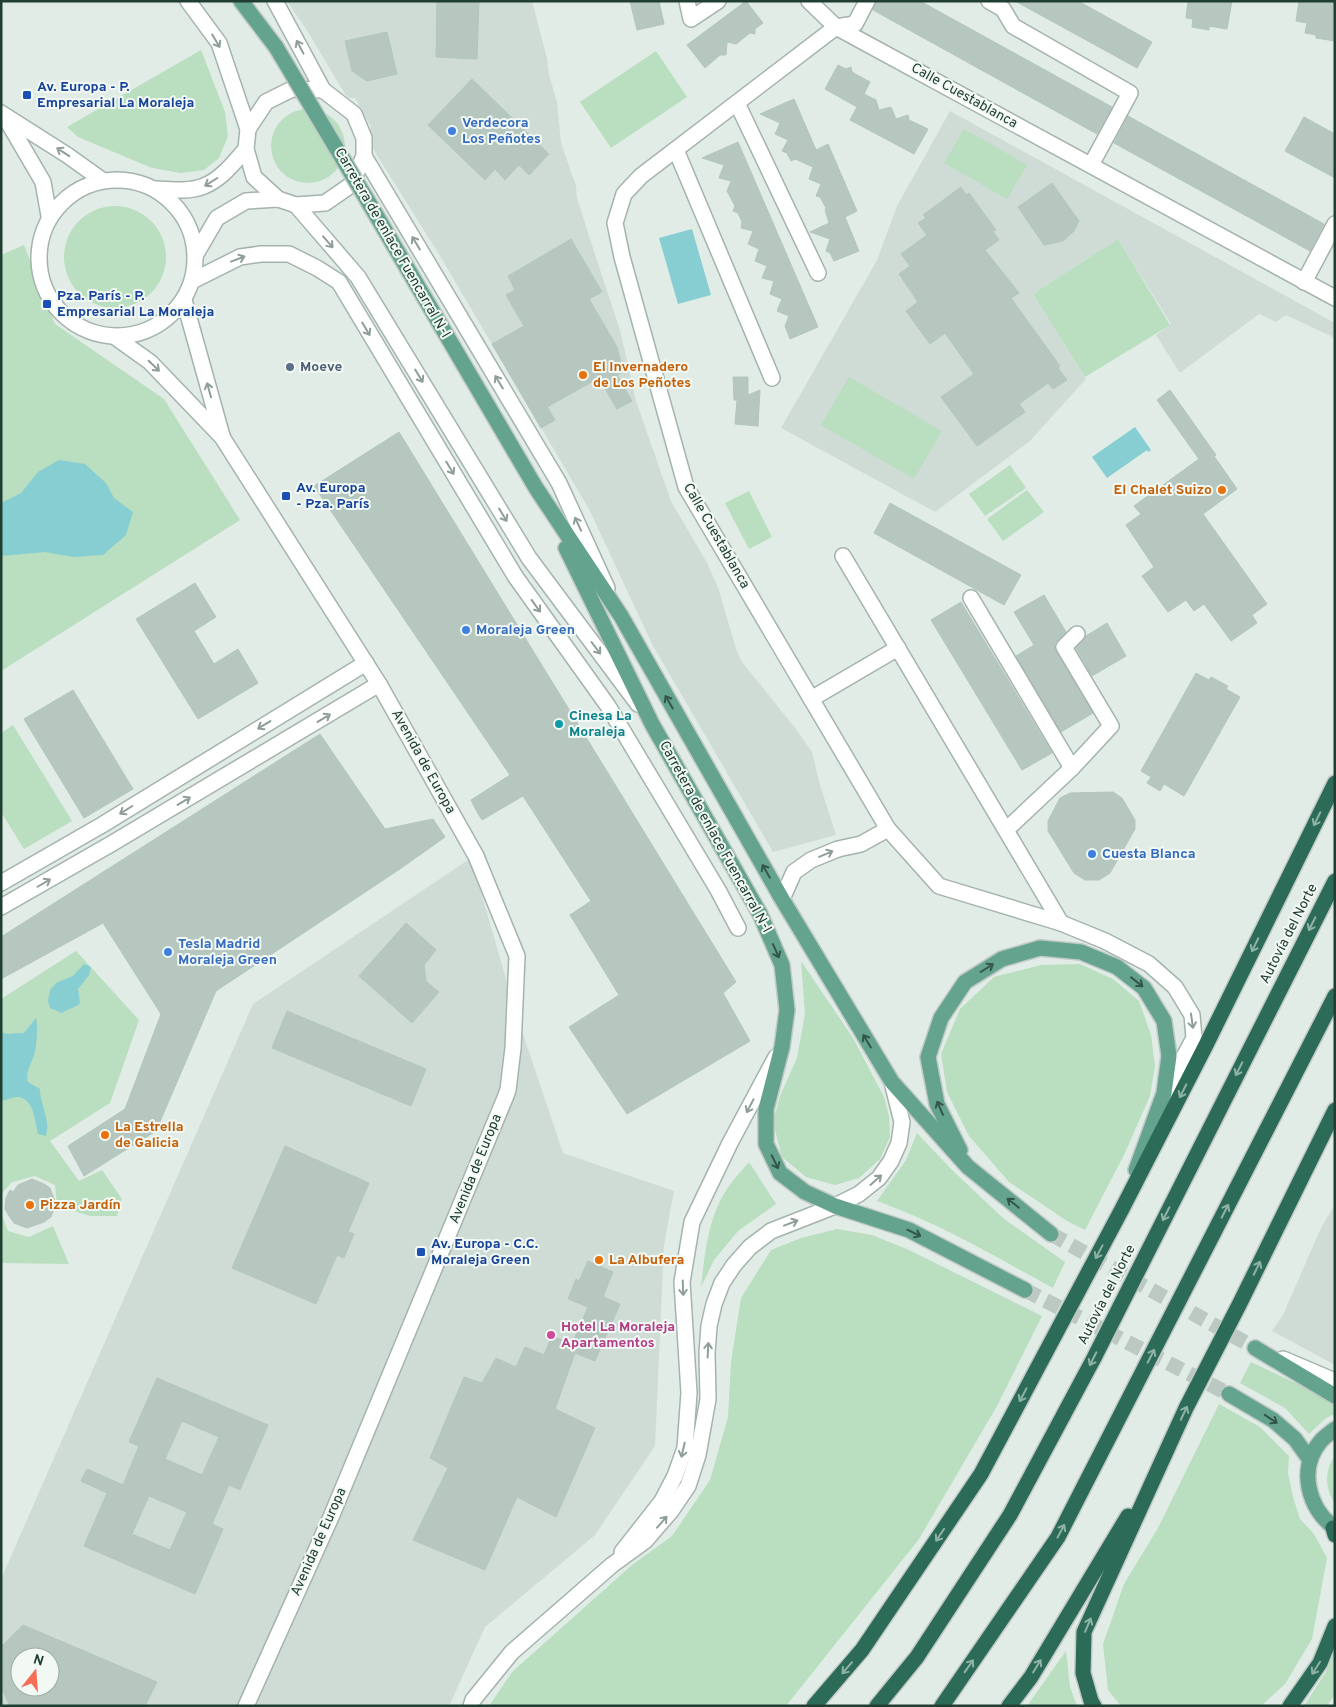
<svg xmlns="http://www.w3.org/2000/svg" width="1336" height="1707" font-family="Overpass,sans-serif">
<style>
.built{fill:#cfdcd5;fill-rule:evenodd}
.green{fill:#b9dec0}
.water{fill:#87ced3}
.building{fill:#b6c7bf;stroke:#b3c6bd;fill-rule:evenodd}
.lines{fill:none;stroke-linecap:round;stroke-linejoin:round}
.primary-tunnel{stroke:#bbc9c2;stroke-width:15;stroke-dasharray:15 8;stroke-linecap:butt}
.street-casing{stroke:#a4b4ad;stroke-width:18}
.primary-casing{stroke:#c1c9c6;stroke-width:18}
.highway-casing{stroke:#c1c9c6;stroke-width:18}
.street{stroke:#fff;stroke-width:15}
.primary{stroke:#64a38d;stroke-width:15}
.highway{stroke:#2c6b58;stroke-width:15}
.primary-bridge-casing{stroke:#c1c9c6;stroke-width:18;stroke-linecap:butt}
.primary-bridge{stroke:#64a38d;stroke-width:15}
.oneway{stroke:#909e99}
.oneway2{stroke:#32574a}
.oneway3{stroke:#8fb2a6}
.transit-dot{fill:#1a4fb4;stroke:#f2f9f5;stroke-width:2}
.shop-dot{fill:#3f7fe0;stroke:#f2f9f5;stroke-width:2}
.service-dot{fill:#5c6f8a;stroke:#f2f9f5;stroke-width:2}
.food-dot{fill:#e8710a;stroke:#f2f9f5;stroke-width:2}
.culture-dot{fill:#0f9aa8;stroke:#f2f9f5;stroke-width:2}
.hotel-dot{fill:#d1479c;stroke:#f2f9f5;stroke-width:2}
.labels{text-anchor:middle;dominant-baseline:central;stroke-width:4;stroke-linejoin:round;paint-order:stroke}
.transit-label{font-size:14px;font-weight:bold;fill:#164399;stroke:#f2f9f5;text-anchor:start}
.street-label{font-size:14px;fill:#213e33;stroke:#f2f9f5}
.shop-label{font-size:14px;font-weight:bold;fill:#366cbe;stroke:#f2f9f5;text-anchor:start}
.service-label{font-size:14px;font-weight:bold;fill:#4e5e75;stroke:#f2f9f5;text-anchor:start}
.food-label{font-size:14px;font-weight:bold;fill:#c56008;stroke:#f2f9f5;text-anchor:start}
.culture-label{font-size:14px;font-weight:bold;fill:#0d838f;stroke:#f2f9f5;text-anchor:start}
.hotel-label{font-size:14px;font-weight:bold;fill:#b23c85;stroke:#f2f9f5;text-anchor:start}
</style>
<rect width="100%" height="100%" fill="#e1ece6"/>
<g class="built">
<path d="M287,1h245l15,57 2,17 8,27 4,41 15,43 1,12 10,32 33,100 16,71 35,100 36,62 11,24 18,62 6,13 54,67 16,23 8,33 16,50 -63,17 -121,-208 -63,-135 -149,-253 -70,-112 -1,-12 2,-5 -16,-29h-6l-4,-4 -37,-62z"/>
<path d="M950,111l385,212v15l-49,-23 -10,7 -17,-8 -79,59 -24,-38 15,-11 -53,-85 -85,55 53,85 -56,62 -95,71 -154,-84 96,-168 20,-54z"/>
<path d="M471,858l45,155 47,140 111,38 -10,54 -9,201 -60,89 -110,92 -36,79h-448v-127l252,-575zM20,1657h30v30h-30z"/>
<path d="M1335,1204v161l-63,-34 11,-16 37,-85z"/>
</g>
<g class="green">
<path d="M201,50l24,62 3,24 -9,22 -15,12 -23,3 -29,-5 -74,-31 -11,-10z"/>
<path d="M656,51l31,46 -76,51 -31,-46z"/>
<circle cx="308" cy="146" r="37"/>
<path d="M964,129l63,36 -20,34 -63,-36z"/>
<circle cx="115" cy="257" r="51"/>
<path d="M1118,239l52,86 -85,52 -52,-83z"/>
<path d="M24,245l31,79 109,75 76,121 -239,151v-416z"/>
<path d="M849,377l93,54 -28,48 -93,-54z"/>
<path d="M1010,465l16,23 -41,28 -16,-22z"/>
<path d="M1027,490l17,22 -41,29 -16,-22z"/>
<path d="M749,491l23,46 -23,12 -24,-46z"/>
<path d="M13,725l59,96 -48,28 -23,-37v-79z"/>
<path d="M76,951l63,69 -29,83 -60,38 29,40 23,-11 20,29 -5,17h-27l-33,-10 -2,-21 -20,-9 -23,6 -11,12v-195z"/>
<path d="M801,961l52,77 31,59 5,19 1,21 -10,22 -21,19 -24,7 -29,-8 -24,-20 -9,-35 7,-26 17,-38 8,-44z"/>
<path d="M1080,964l33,15 26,22 12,34 4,31 -5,30 -26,59 -39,75 -18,-9 -58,-39 -40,-46 -22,-44 -6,-38 19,-45 34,-32 47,-12z"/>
<path d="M917,1133l35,37 51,48 62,44 -12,26c-57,-31 -114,-65 -176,-87l29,-41z"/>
<path d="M749,1162l27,42 -38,27 -24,29 -13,27c4,-34 7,-72 28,-101 6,-8 13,-16 20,-24z"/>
<path d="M1,1213l7,18 21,6 24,-11 16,38 -68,-1z"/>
<path d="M837,1229l35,6 37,15 133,66 -45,90 -78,133 -133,167h-297l23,-34 120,-107 40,-29 38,-56 18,-63 3,-55 10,-64 30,-48 30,-12z"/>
<path d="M1251,1362l51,24 33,18v10l-9,4 -17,16 -24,-26 -45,-25z"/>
<path d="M1219,1404l41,23 29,29 -1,17 5,24 7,22 14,15 13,24 -15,81 -27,45 -24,22h-140l-13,-16 -5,-46 21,-60 34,-56z"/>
<path d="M1335,1456v48c-10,-15 -11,-34 0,-48z"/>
<path d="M1066,1651l4,36 7,19h-50z"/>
<path d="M1335,1651v43l-8,12h-23l22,-34z"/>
</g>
<g class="water">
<path d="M692,229l19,66 -33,9 -19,-66z"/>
<path d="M1135,427l16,23 -3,2 -1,-2 -40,28 -15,-21z"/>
<path d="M59,460l26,4 21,19 8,15 19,14 -7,23 -23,20 -30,2 -28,-5 -44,4v-53l20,-10 17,-21z"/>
<path d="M84,964l7,3 -2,8 -11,14 2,14c-6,6 -12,5 -18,10l-12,-5 -2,-7 2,-11 6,-7 17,-7z"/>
<path d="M36,1018c2,8 1,28 -2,37 -3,10 -9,17 -6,27l12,7c0,16 11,31 6,47l-8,-2c-3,-12 -4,-37 -21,-37 -5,0 -10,3 -16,4v-69l6,2 17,-1z"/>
</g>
<g class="building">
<path d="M437,1h42l-2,58 -41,-2z"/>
<path d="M630,1h29l5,23 -27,6z"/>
<path d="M746,1l17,22 -8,6v5l-5,-1 -14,11 -9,-2 -1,13h-6l-15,13 -18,-23z"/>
<path d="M876,1h44l192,106 -15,27 -224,-124z"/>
<path d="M1015,1h63l74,41 -15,26z"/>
<path d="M1188,1h44l-5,28 -18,-3v4l-17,-3 1,-8 -7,-1z"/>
<path d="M1299,1h36v40l-19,-3v-3l-11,-2 2,-10 -11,-2z"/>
<path d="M387,32l10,42 -30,7 -15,-10 -7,-30z"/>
<path d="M838,65l8,4 5,-2 1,5 18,10 -6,12 12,6 3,10 12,-3 5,12 12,-4 1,5 19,9 -14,25 -64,-34 7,-13 -32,-18z"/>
<path d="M472,79l77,75 -20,21 -10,-10 -14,15 -10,-11 -10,11 -57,-55z"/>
<path d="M794,99l22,51 12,-6 29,67 -12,6 14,34 -25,10 -4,-8 -4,-2 4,-12 -20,-7 19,-9 -4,-13 1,-2 -6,-11 -4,-1 5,-12 -12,-5 4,-12 -18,-8 -4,2 -4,-8 -5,-2 6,-11 -13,-6 5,-11 -20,-9z"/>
<path d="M1128,116l196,108 -14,27 -196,-108z"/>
<path d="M1304,117l31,17v44l-50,-27z"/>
<path d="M738,142l80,185 -28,12 -5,-13 4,-10 -12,-5 5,-12 -12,-5 4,-13 -12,-3 5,-12 -12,-5 4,-12 -11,-5 5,-13 -12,-3 1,-6 -4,-9 -5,-2 2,-5 -8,-15 4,-10 -12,-3 5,-13 -22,-7z"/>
<path d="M1052,183l27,38 -5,10 -11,10 -19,4 -26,-38z"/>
<path d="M961,187l5,8 3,-2 27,37 -3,2 6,8 -14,10 34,43 -8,5 49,68 -2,2 9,12 -14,9 -5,-6 -29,21 6,8 -48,34 -36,-49 33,-23 -29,-41 -15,11 -24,-33 12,-9 -19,-28 11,-8 -9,-12 26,-19 -9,-12 8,-5 -3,-3z"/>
<path d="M571,239l31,53 -13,7 28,48 6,25 -6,3 15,26 -15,8 -18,-31 -52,29 8,13 -14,8 -49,-84 32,-18 -18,-31 9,-5 -7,-14z"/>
<path d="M733,377h15v18l12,-5 -2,36 -23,-2 2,-24h-3z"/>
<path d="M1170,390l46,65 -2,1 23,33 -34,25 64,90 -15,11 5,8 -26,18 -27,-37 -10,7 -8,-11 -18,12 -26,-36 12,-9 -28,-42 15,-11 -7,-8 65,-47 -42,-59z"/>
<path d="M399,432l337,550 -13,11 27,48 -123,73 -58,-87 50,-32 -49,-80 21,-14 -68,-105 -41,24 -6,-10 -5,-10 39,-25 -196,-289z"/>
<path d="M890,503l131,72 -17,30 -130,-72z"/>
<path d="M195,583l21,34 -22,14 20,33 24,-15 20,34 -60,36 -62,-100z"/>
<path d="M1044,595l22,37 -11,11 1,8 37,62 -32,19 -45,-76 18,-11 -20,-33z"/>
<path d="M961,602l91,151 -30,17 -91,-150z"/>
<path d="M1107,623l19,33 -34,20 -16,-28 10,-12z"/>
<path d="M1196,673l13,7 2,-3 17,9 -2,3 14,8 -56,99 -20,-12 -4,7 -13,-8 4,-6 -10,-6z"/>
<path d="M73,690l60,99 -49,29 -60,-99z"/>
<path d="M320,734l65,95 48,-10 12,18 -45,32 -184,122 -60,140 -72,45 -16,-30 57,-37 36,-95 -58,-91 -102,56v-42z"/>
<path d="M1113,792l9,6 13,22v9l-25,44 -11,7h-14l-11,-7 -26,-42v-10l12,-23 10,-5z"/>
<path d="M406,923l30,27 -12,15 2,16 13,11 -27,31 -53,-47z"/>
<path d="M287,1011l139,58 -15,37 -139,-58z"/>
<path d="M285,1146l84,37 -21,49 6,2 -10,24 -7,-3 -21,49 -84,-36z"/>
<path d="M32,1179l12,5 6,4 5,13 -1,8 -3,8 -7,5 -17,6 -13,-5 -5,-7 -4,-7 1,-11 4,-8 3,2 5,-7z"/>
<path d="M588,1261l25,11 -10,25 17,7 -25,57 -20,-8 -20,56 40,19 -39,89 -39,-20 -32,73 -72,-30 35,-72 -18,-10 34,-81 18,6 14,-25 20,9 9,-20 19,8 8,-19 20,8 16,-37 -20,-8 8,-20 3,2z"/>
<path d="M157,1378l111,47 -28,65 -11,-5 -17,39 11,5 -28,65 -111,-48 23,-53 -26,-12 6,-12 36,16 16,-39 -10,-4zM182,1421l37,16 -17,38 -37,-16zM149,1496l38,16 -17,38 -38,-16z"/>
<path d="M23,1625l134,57 -12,24h-135l-9,-19v-40zM20,1657h30v30h-30z"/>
</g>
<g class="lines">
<g class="primary-tunnel">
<path d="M1051,1234l204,114"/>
<path d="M1025,1290l204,104"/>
</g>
<defs>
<g id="street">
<path d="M188,1l31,42 29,86 -2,20 8,28 24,22"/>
<path d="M687,1l4,18 27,-18"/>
<path d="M809,1l27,26 19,-3 12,-23"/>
<path d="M989,1l14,8 10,17 117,67 -39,72"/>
<path d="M737,103l81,170"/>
<path d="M1,113l66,42 35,25"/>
<path d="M5,117l38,65 6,34"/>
<path d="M248,129l18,-27 26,-13 31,1"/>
<path d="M676,150l96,228"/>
<path d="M364,156l195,327 48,105"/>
<circle cx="117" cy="258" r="78"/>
<path d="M156,189c15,1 34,3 48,-3 18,-7 30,-24 42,-37"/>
<path d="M296,205l62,72 171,281 109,146"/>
<path d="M196,254l21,-36 29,-17 32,-2 18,6 29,-2 26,-18 13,-29v-18l-10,-24 -31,-24 -48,-89"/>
<path d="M194,280l46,-23 21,-3h28l28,14 22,14 176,294 93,130 110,184 20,38"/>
<path d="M1304,282l31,-58"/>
<path d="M184,300l38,136"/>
<path d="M115,337l35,25 72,75 157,247 97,172 41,100 -4,92 -5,42 -3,8 -174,419 -85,189"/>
<path d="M843,556l218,367"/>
<path d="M971,598l101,170 -66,62"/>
<path d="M811,699l87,-51"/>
<path d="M1072,768l39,-42 -47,-79 13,-13"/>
<path d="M1,883l101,-58 264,-162"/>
<path d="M782,899l12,-27 17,-12 27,-11 23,-5 27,-15"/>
<path d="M1,907l110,-63 268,-160"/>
<path d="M1165,1092l29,-54 -2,-23 -17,-28 -26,-23 -44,-23 -44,-18 -122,-37 -51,-57 -202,-342 -64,-230 -7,-34 9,-29 17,-18 195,-149 499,271"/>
<path d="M1283,1359l52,22"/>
<path d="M622,1552l40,-51 13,-25 10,-28 4,-55 -7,-111 10,-60 38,-79 46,-86"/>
<path d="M471,1706l2,-6 39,-48 100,-87 33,-24 26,-30 17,-25 10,-31 10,-56 -1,-46 2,-27 5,-22 8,-21 12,-18 16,-18 21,-16 64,-25 24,-12 20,-16 12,-17 8,-18 3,-21 -10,-40"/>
</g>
<g id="primary">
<path d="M241,1l35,46"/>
<path d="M369,203l167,285 85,128 161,283 110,183 76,85 83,67"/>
<path d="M566,548l86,176 108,190 22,51 5,45 -5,37 -16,62v35l14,29 25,19 30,14 74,24 116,60"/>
<path d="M960,1150l-23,-46 -9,-47 13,-39 24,-36 37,-23 38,-11 41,4 36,15 27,21 20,33 5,35 -5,37 -28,77"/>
<path d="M1255,1348l80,48"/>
<path d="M1229,1394l44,26 22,19 15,21"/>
<path d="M1335,1429c-5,4 -11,8 -15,13 -22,27 -12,67 15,86"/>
</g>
<g id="highway">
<path d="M1333,1528l2,7"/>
<path d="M814,1706l48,-56 119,-176 141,-265 84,-164 129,-262"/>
<path d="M877,1706l40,-49 93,-142 84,-157 241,-477"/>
<path d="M942,1706l116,-169 277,-541"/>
<path d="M1009,1706l22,-29 97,-161"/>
<path d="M1094,1706l-3,-5 -8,-28 1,-41 102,-224 54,-105 95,-193"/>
<path d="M1290,1706l30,-43 15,-37"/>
</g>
</defs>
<use href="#street" class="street-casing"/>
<use href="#primary" class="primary-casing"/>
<use href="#highway" class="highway-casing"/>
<use href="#street" class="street"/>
<use href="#primary" class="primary"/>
<use href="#highway" class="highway"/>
<defs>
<path id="primary-bridge" d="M276,47l93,156"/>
</defs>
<use href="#primary-bridge" class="primary-bridge-casing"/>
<use href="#primary-bridge" class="primary-bridge"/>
</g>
<defs><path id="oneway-shaft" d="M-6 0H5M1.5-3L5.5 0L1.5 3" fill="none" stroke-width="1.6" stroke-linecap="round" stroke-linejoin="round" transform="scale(1.25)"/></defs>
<g class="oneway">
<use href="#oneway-shaft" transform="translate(216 41) rotate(59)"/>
<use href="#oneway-shaft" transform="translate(300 47) rotate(-118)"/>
<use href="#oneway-shaft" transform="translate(63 152) rotate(-147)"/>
<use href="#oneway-shaft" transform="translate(211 182) rotate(148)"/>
<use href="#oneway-shaft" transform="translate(328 242) rotate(49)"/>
<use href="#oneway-shaft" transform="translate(416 243) rotate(-121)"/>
<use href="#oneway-shaft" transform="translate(238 259) rotate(-21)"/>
<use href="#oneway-shaft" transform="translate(366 329) rotate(59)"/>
<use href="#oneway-shaft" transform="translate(154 366) rotate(44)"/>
<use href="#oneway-shaft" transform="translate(419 376) rotate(59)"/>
<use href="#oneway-shaft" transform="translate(499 382) rotate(-121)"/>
<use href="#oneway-shaft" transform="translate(209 390) rotate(-106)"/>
<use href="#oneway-shaft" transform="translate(450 468) rotate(59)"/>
<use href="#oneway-shaft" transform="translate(503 515) rotate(59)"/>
<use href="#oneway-shaft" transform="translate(578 524) rotate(-115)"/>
<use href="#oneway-shaft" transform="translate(536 606) rotate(54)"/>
<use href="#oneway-shaft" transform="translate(596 648) rotate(53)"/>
<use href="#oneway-shaft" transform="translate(324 718) rotate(-31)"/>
<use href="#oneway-shaft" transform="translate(264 725) rotate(149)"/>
<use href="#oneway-shaft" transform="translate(184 801) rotate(-31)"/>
<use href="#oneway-shaft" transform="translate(126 810) rotate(148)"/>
<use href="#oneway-shaft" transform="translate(826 854) rotate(-23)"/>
<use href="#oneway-shaft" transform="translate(44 883) rotate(-30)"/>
<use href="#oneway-shaft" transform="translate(1192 1021) rotate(82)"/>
<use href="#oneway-shaft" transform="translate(750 1106) rotate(118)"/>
<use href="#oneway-shaft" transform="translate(876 1180) rotate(-42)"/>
<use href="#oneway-shaft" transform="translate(791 1223) rotate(-21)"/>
<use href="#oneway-shaft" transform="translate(683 1288) rotate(88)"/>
<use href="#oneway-shaft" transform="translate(708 1350) rotate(-87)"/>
<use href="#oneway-shaft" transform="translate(683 1450) rotate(103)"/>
<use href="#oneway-shaft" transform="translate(662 1522) rotate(-49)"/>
</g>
<g class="oneway2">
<use href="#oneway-shaft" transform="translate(669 702) rotate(-120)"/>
<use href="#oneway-shaft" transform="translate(766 871) rotate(-120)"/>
<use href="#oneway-shaft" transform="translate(776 951) rotate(66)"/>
<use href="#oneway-shaft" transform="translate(987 968) rotate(-32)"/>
<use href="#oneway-shaft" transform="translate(1137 982) rotate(38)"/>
<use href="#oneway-shaft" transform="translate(867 1041) rotate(-121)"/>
<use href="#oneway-shaft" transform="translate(940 1108) rotate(-113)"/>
<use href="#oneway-shaft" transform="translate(775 1162) rotate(64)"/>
<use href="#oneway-shaft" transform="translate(1013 1203) rotate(-141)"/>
<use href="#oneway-shaft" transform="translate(914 1233) rotate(26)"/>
<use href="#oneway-shaft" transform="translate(1271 1419) rotate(34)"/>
</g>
<g class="oneway3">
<use href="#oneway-shaft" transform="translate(1317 819) rotate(116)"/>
<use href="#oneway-shaft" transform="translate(1312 924) rotate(117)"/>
<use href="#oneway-shaft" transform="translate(1255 945) rotate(116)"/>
<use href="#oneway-shaft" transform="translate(1239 1069) rotate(117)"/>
<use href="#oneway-shaft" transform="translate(1183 1091) rotate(117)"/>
<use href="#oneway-shaft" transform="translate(1225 1211) rotate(-63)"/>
<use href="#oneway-shaft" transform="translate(1166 1214) rotate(117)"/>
<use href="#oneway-shaft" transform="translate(1099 1252) rotate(118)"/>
<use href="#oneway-shaft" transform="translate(1257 1268) rotate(-64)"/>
<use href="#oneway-shaft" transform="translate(1151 1356) rotate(-63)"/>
<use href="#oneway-shaft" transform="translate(1093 1359) rotate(117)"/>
<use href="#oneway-shaft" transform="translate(1023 1395) rotate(118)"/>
<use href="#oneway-shaft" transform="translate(1184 1413) rotate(-65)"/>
<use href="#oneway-shaft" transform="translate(1061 1531) rotate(-62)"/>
<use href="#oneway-shaft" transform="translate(940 1535) rotate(124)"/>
<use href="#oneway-shaft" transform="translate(1088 1625) rotate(-67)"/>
<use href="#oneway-shaft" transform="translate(969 1666) rotate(-55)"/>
<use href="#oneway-shaft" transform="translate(1037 1666) rotate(-59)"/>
<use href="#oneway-shaft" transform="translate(847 1668) rotate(131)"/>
<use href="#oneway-shaft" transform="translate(1316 1668) rotate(123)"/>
</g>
<g class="transit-dot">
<rect x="22" y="90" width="10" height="10" rx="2.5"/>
<rect x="42" y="299" width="10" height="10" rx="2.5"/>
<rect x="281" y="491" width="10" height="10" rx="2.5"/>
<rect x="416" y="1247" width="10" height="10" rx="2.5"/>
</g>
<g class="shop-dot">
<circle cx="452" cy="131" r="5"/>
<circle cx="466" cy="630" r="5"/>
<circle cx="1092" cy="854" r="5"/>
<circle cx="168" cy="952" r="5"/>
</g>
<circle class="service-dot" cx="290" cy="367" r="5"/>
<g class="food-dot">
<circle cx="583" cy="375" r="5"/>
<circle cx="1222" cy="490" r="5"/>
<circle cx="105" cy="1135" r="5"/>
<circle cx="30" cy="1205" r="5"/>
<circle cx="599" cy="1260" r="5"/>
</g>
<circle class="culture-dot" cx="559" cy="724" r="5"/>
<circle class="hotel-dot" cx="551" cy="1335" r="5"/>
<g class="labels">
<g class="transit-label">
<text x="37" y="87">Av. Europa - P.<tspan x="37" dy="16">Empresarial La Moraleja</tspan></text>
<text x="57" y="296">Pza. París - P.<tspan x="57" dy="16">Empresarial La Moraleja</tspan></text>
<text x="296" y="488">Av. Europa<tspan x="296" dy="16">- Pza. París</tspan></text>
<text x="431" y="1244">Av. Europa - C.C.<tspan x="431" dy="16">Moraleja Green</tspan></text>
</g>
<g class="street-label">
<text transform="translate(964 96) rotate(29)">Calle Cuestablanca</text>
<text transform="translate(392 243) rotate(60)">Carretera de enlace Fuencarral N-I</text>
<text transform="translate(716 536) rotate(60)">Calle Cuestablanca</text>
<text transform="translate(423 762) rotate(61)">Avenida de Europa</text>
<text transform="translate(715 837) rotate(61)">Carretera de enlace Fuencarral N-I</text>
<text transform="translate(1289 934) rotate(-63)">Autovía del Norte</text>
<text transform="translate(476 1169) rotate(-68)">Avenida de Europa</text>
<text transform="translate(1107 1295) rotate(-63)">Autovía del Norte</text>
<text transform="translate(319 1542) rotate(-66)">Avenida de Europa</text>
</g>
<g class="shop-label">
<text x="462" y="123">Verdecora<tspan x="462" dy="16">Los Peñotes</tspan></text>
<text x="476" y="630">Moraleja Green</text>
<text x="1102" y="854">Cuesta Blanca</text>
<text x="178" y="944">Tesla Madrid<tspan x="178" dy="16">Moraleja Green</tspan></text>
</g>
<g class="service-label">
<text x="300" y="367">Moeve</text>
</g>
<g class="food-label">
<text x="593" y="367">El Invernadero<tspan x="593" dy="16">de Los Peñotes</tspan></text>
<text x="1212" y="490" text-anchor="end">El Chalet Suizo</text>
<text x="115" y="1127">La Estrella<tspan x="115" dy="16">de Galicia</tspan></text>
<text x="40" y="1205">Pizza Jardín</text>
<text x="609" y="1260">La Albufera</text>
</g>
<g class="culture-label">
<text x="569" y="716">Cinesa La<tspan x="569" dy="16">Moraleja</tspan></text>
</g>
<g class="hotel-label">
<text x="561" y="1327">Hotel La Moraleja<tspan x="561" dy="16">Apartamentos</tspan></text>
</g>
</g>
<rect width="1336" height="1707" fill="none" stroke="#213e33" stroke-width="5"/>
<g transform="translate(35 1672) rotate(17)"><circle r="24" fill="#f2f9f5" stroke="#9eaea7"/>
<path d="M0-4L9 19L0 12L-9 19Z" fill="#f66e56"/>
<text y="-8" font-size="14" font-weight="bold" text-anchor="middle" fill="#213e33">N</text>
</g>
</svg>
